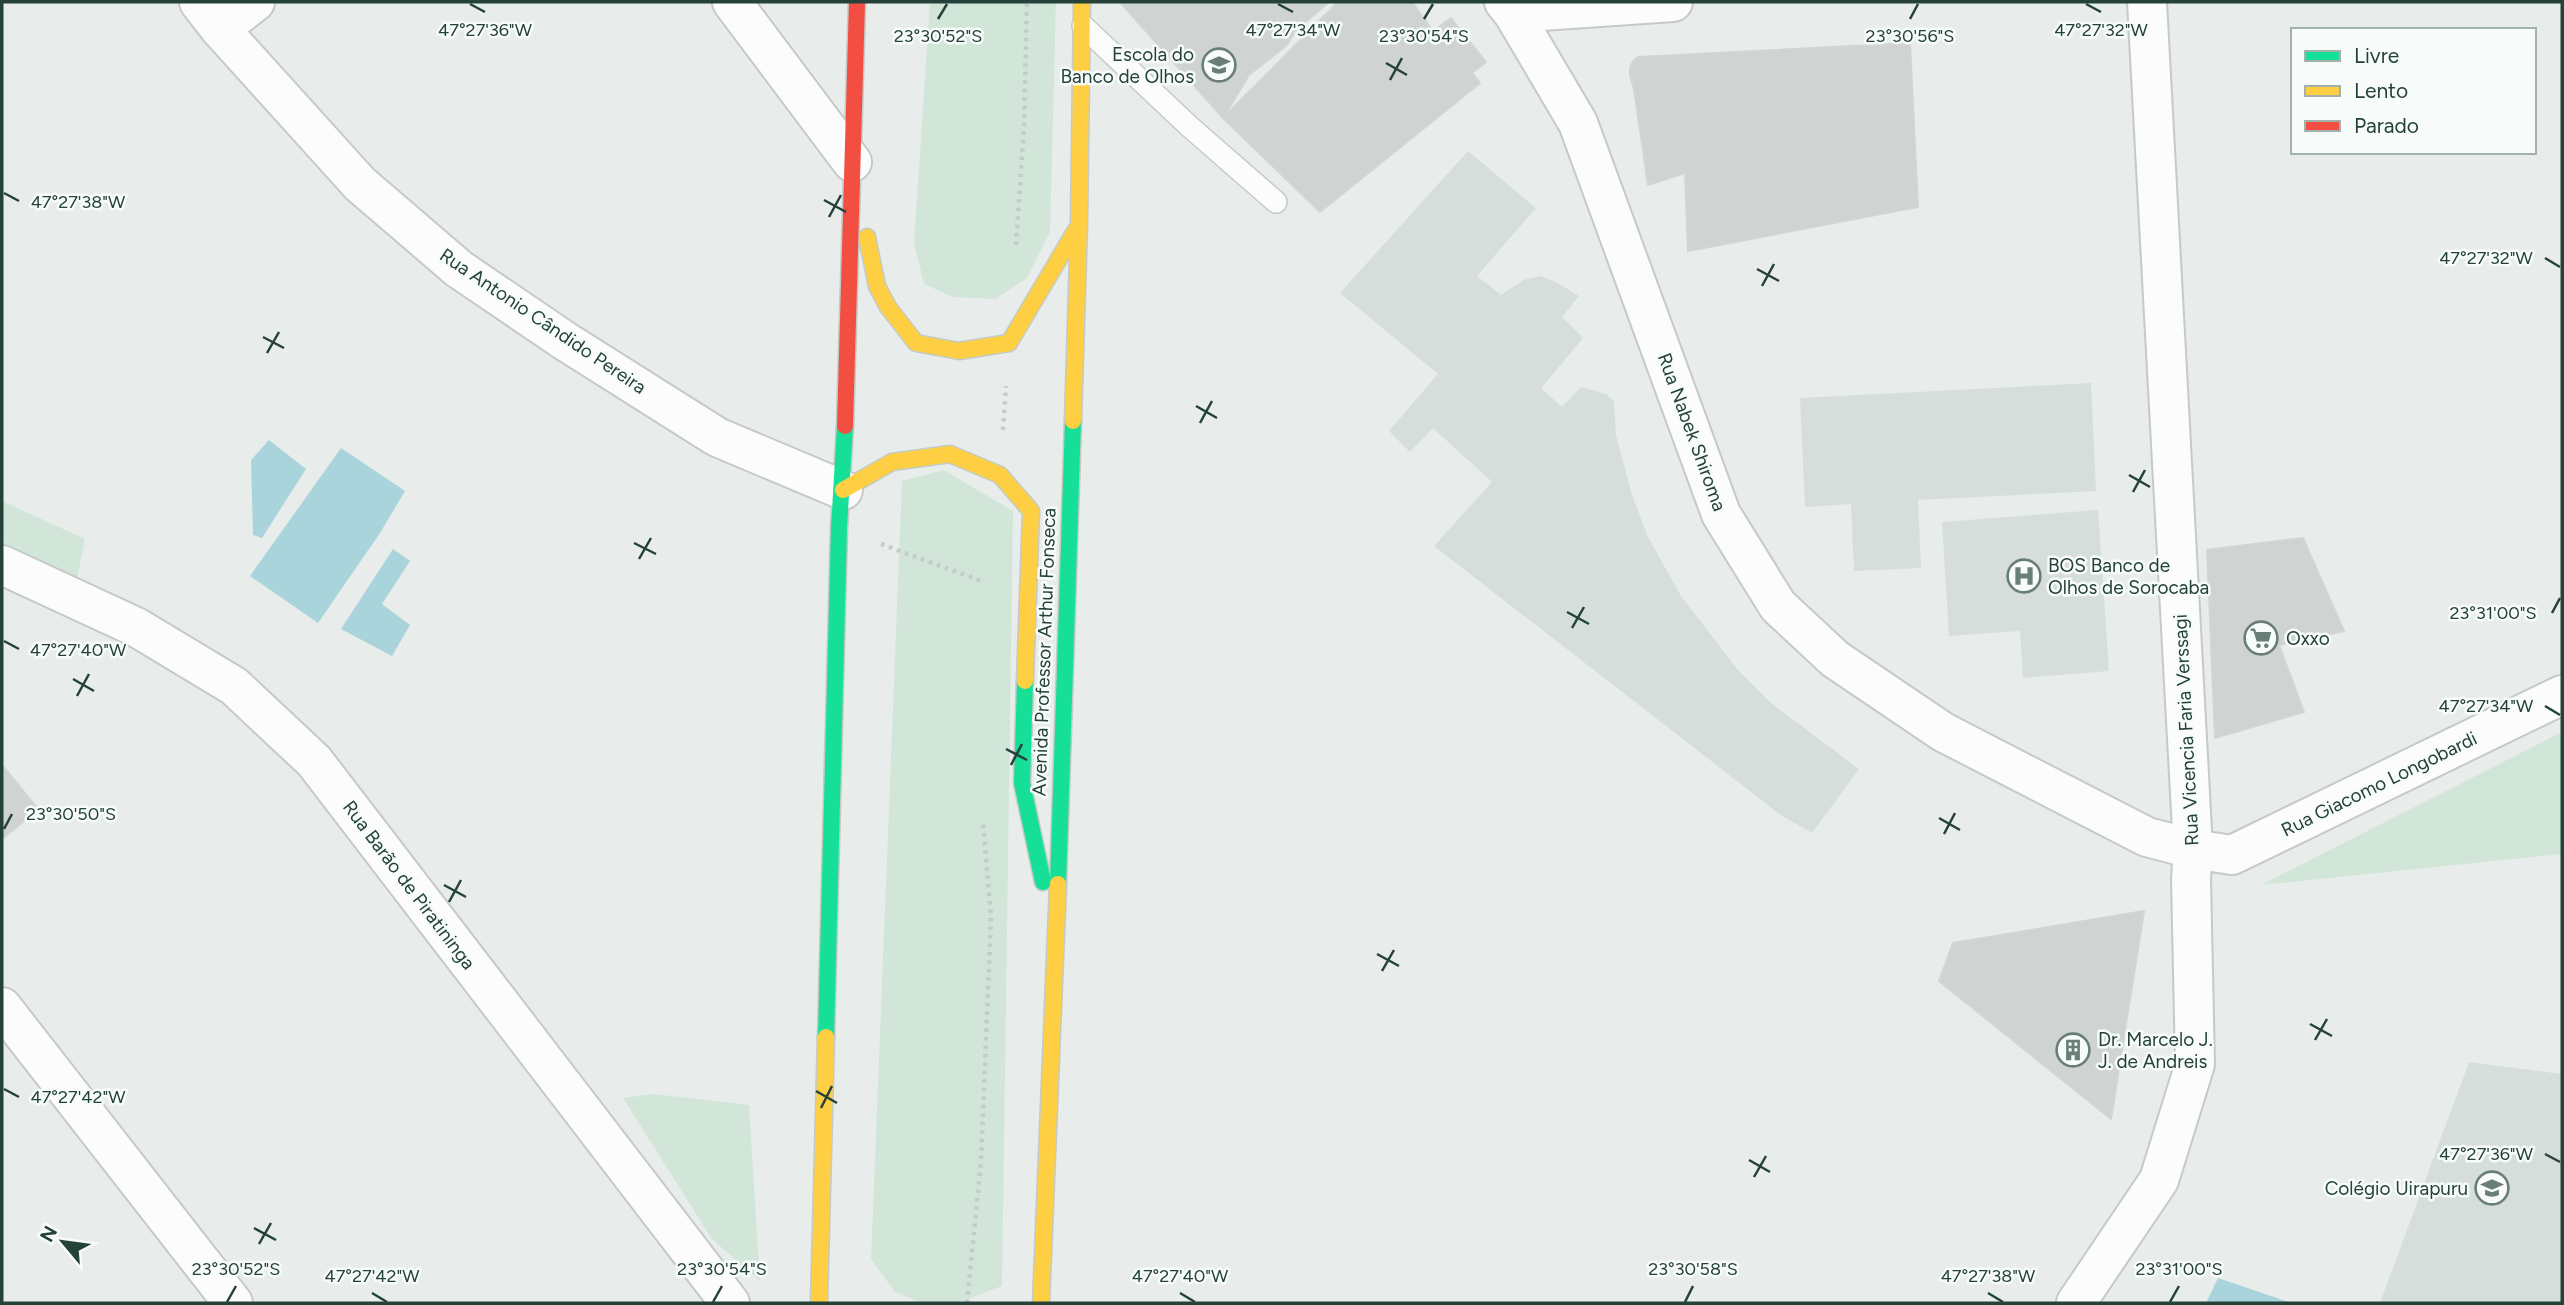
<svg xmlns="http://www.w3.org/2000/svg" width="2564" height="1305" font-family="Figtree,sans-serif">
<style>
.built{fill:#d6dedb}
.green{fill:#d1e6d8}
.water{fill:#a9d4db}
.building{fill:#cfd4d2;stroke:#d1d6d4;stroke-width:2}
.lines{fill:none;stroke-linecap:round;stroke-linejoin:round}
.lane-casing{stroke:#c5cac8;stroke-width:24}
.street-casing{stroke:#c5cac8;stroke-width:42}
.fast-casing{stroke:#c3cbc8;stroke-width:19}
.slow-casing{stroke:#c3cbc8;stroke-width:19}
.jam-casing{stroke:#c3cbc8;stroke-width:19}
.path{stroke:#c3ccca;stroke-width:4.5;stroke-dasharray:3.5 5;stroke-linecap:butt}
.lane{stroke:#fcfcfc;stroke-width:21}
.street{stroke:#fcfcfc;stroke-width:38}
.fast{stroke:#16e098;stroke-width:16}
.slow{stroke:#ffcf43;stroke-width:16}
.jam{stroke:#f24e42;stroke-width:16}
.ticks{fill:none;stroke:#24423a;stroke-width:2.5}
.labels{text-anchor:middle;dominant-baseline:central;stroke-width:5;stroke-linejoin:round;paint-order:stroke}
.poi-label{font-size:19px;fill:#24423a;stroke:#f7fbf9;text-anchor:start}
.street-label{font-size:19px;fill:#24423a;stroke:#f7fbf9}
.ticks-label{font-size:18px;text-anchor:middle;fill:#24423a;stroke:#f7fbf9;stroke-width:5;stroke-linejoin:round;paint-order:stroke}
</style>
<rect width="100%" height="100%" fill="#e8edeb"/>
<g class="built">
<path d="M1468,151l68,57 -59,68 24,19 22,-15 18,-4 15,6 23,14 -17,21 21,21 -42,50 21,19 19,-20 25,7 8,7 2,34 16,60 16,42 33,59 57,74 33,33 88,66 -47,64 -30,-17 -348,-270 58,-64 -59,-54 -23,24 -21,-21 49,-57 -98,-81z"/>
<path d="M2091,383l5,108 -178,9 3,68 -67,3 -3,-67 -46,3 -5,-109z"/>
<path d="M2098,510l11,161 -86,7 -3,-47 -71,5 -7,-114z"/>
<path d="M2469,1062l93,12v229h-182z"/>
</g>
<g class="green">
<path d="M930,2h126l-6,230 -23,46 -32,21 -42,-2 -29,-13 -10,-41z"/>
<path d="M944,470l69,41 -11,775 -45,17h-35l-27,-11 -24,-33 31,-778z"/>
<path d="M2,501l83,38 -8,40 -75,-37z"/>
<path d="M2562,732v122l-301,31z"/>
<path d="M654,1094l95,11 11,176 -48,-42 -89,-141z"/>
</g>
<g class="water">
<path d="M269,440l37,29 -44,69 -9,-3 -2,-75z"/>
<path d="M341,448l64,43 -25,42 -62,90 -68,-47z"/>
<path d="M393,549l17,12 -28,43 28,21 -18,31 -51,-27z"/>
<path d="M2218,1278l74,25h-86z"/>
</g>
<g class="building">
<path d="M1120,2h209l-32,27 -11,17 -37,29 -26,43z"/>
<path d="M1338,2h74l21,29 18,-13 35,44 -14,11 8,10 -160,129 -97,-94z"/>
<path d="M1910,43l8,164 -230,44 -3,-78 -37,12 -14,-96 -4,-13v-8l3,-7 5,-4z"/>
<path d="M2303,538l41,93 -65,14 25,67 -89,26 -8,-188z"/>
<path d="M2,765l36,44 -36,30z"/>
<path d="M2144,911l-33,208 -172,-138 14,-38z"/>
</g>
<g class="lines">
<defs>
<path id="lane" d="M1083,26l107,101 86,75"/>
<g id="street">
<path d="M199,2l21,27 140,155 99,85 106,72 152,96 126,53"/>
<path d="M732,2l120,160"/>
<path d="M1504,2l9,11 65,110 143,391 57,92 57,53 108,73 204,105 46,12 39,6 330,-160"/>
<path d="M1513,13l160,-11"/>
<path d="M220,29l35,-27"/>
<path d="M2,565l134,62 98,59 80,75 416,542"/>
<path d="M2,1007l231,296"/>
<path d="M2076,1303l83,-123 36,-116 -4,-185 2,-30 -46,-847"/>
</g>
<g id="fast">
<path d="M1025,681l-3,102 21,99"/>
<path d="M1058,884l15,-463"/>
<path d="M826,1037l13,-509 6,-102"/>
</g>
<g id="slow">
<path d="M867,237l10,49 11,21 28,36 43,8 50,-8 67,-113"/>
<path d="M1073,421l6,-198 3,-221"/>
<path d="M843,490l49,-28 58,-8 50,21 31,36 -6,170"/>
<path d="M819,1303l7,-266"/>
<path d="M1041,1303l17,-419"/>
</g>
<path id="jam" d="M845,426l12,-424"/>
</defs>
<use href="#lane" class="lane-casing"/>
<use href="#street" class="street-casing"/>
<use href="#fast" class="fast-casing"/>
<use href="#slow" class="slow-casing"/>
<use href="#jam" class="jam-casing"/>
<g class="path">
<path d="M1016,245l8,-119 3,-124"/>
<path d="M1003,430l3,-44"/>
<path d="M881,544l103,38"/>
<path d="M967,1303l14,-141 10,-245 -8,-95"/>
</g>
<use href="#lane" class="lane"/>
<use href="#street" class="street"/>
<use href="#fast" class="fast"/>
<use href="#slow" class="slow"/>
<use href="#jam" class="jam"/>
</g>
<path class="ticks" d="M470,4l15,8M1278,4l15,8M2086,4l15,8M938,19l9,-15M1424,19l9,-15M1910,19l8,-15M1386,63l21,12M1390,80l12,-22M4,193l15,8M824,200l22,12M829,217l12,-22M2545,258l15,9M1757,269l22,12M1762,286l12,-22M263,337l21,11M267,353l12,-21M1196,406l21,12M1200,423l12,-22M2129,475l21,12M2133,492l12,-22M634,543l22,11M639,559l12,-21M1567,612l22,12M2552,613l8,-15M1572,628l12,-21M4,641l15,8M73,679l21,12M77,696l12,-22M2545,706l15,9M1006,749l21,11M1011,765l11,-21M1939,818l21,12M4,829l8,-15M1944,834l11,-21M444,885l22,12M449,902l12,-22M1377,954l22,12M1382,971l12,-21M2310,1024l22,12M2315,1040l12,-21M4,1089l15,8M816,1091l21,12M821,1108l11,-22M2545,1154l15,8M1749,1160l21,12M1754,1177l12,-21M254,1228l22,12M259,1244l12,-21M372,1293l15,9M1180,1293l15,9M1988,1293l15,9M227,1302l9,-16M713,1302l9,-16M1685,1302l8,-16M2170,1302l9,-16"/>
<defs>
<symbol id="school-ring" viewBox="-11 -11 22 22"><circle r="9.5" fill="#f7fbf9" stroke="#697e78" stroke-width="1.5"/><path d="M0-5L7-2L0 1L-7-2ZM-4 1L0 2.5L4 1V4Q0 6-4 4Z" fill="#697e78"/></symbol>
<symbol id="hospital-ring" viewBox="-11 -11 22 22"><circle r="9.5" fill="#f7fbf9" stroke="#697e78" stroke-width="1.5"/><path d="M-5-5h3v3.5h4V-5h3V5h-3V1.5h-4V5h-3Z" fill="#697e78"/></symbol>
<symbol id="supermarket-ring" viewBox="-11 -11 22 22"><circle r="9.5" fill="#f7fbf9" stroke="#697e78" stroke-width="1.5"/><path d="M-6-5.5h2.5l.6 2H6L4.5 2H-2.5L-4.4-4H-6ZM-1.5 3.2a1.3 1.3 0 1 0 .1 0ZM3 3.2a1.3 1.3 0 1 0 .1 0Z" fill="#697e78"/></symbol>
<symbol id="building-ring" viewBox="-11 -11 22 22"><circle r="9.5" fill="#f7fbf9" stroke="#697e78" stroke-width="1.5"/><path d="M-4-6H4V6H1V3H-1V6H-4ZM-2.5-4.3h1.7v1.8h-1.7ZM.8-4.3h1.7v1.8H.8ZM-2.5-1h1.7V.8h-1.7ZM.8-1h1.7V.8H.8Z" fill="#697e78"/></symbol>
</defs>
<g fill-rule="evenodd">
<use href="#school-ring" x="1200" y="46" width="38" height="38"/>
<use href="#hospital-ring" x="2005" y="557" width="38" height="38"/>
<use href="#supermarket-ring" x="2242" y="619" width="38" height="38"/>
<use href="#building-ring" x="2054" y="1031" width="38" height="38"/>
<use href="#school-ring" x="2473" y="1169" width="38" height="38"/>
</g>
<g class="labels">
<g class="poi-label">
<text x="1194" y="54" text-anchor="end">Escola do<tspan x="1194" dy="22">Banco de Olhos</tspan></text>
<text x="2048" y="565">BOS Banco de<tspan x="2048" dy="22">Olhos de Sorocaba</tspan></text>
<text x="2286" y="638">Oxxo</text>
<text x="2098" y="1039">Dr. Marcelo J.<tspan x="2098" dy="22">J. de Andreis</tspan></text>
<text x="2468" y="1188" text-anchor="end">Colégio Uirapuru</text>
</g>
<g class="street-label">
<text transform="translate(543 321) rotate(34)">Rua Antonio Cândido Pereira</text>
<text transform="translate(1692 432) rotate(70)">Rua Nabek Shiroma</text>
<text transform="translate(1044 652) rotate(-88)">Avenida Professor Arthur Fonseca</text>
<text transform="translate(2186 730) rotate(-93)">Rua Vicencia Faria Verssagi</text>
<text transform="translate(2379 784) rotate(-26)">Rua Giacomo Longobardi</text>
<text transform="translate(409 885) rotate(53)">Rua Barão de Piratininga</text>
</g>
</g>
<g class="ticks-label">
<text x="485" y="36">47°27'36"W</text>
<text x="1293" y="36">47°27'34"W</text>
<text x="2101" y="36">47°27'32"W</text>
<text x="938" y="42">23°30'52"S</text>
<text x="1424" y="42">23°30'54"S</text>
<text x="1910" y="42">23°30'56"S</text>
<text x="78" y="208">47°27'38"W</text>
<text x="2486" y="264">47°27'32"W</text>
<text x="2493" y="619">23°31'00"S</text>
<text x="78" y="656">47°27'40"W</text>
<text x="2486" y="712">47°27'34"W</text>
<text x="71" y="820">23°30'50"S</text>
<text x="78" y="1103">47°27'42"W</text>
<text x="2486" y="1160">47°27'36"W</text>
<text x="236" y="1275">23°30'52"S</text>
<text x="722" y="1275">23°30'54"S</text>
<text x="1693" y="1275">23°30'58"S</text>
<text x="2179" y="1275">23°31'00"S</text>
<text x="372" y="1282">47°27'42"W</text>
<text x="1180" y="1282">47°27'40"W</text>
<text x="1988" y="1282">47°27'38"W</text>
</g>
<rect width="2564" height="1305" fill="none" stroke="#24423a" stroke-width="7"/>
<rect x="2291" y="28" width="245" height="126" fill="#f7fbf9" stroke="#a3b1ad" stroke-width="2"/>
<rect x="2305" y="51" width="35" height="10" fill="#16e098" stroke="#a3b1ad" stroke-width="2"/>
<text x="2354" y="63" font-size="21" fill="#24423a">Livre</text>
<rect x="2305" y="86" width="35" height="10" fill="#ffcf43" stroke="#a3b1ad" stroke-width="2"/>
<text x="2354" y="98" font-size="21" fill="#24423a">Lento</text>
<rect x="2305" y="121" width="35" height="10" fill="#f24e42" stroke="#a3b1ad" stroke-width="2"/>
<text x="2354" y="133" font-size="21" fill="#24423a">Parado</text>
<g transform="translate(63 1242) rotate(299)" stroke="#f7fbf9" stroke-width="5" paint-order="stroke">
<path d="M0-5L12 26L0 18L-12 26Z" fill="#24423a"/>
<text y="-10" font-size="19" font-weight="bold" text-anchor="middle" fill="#24423a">N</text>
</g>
</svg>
